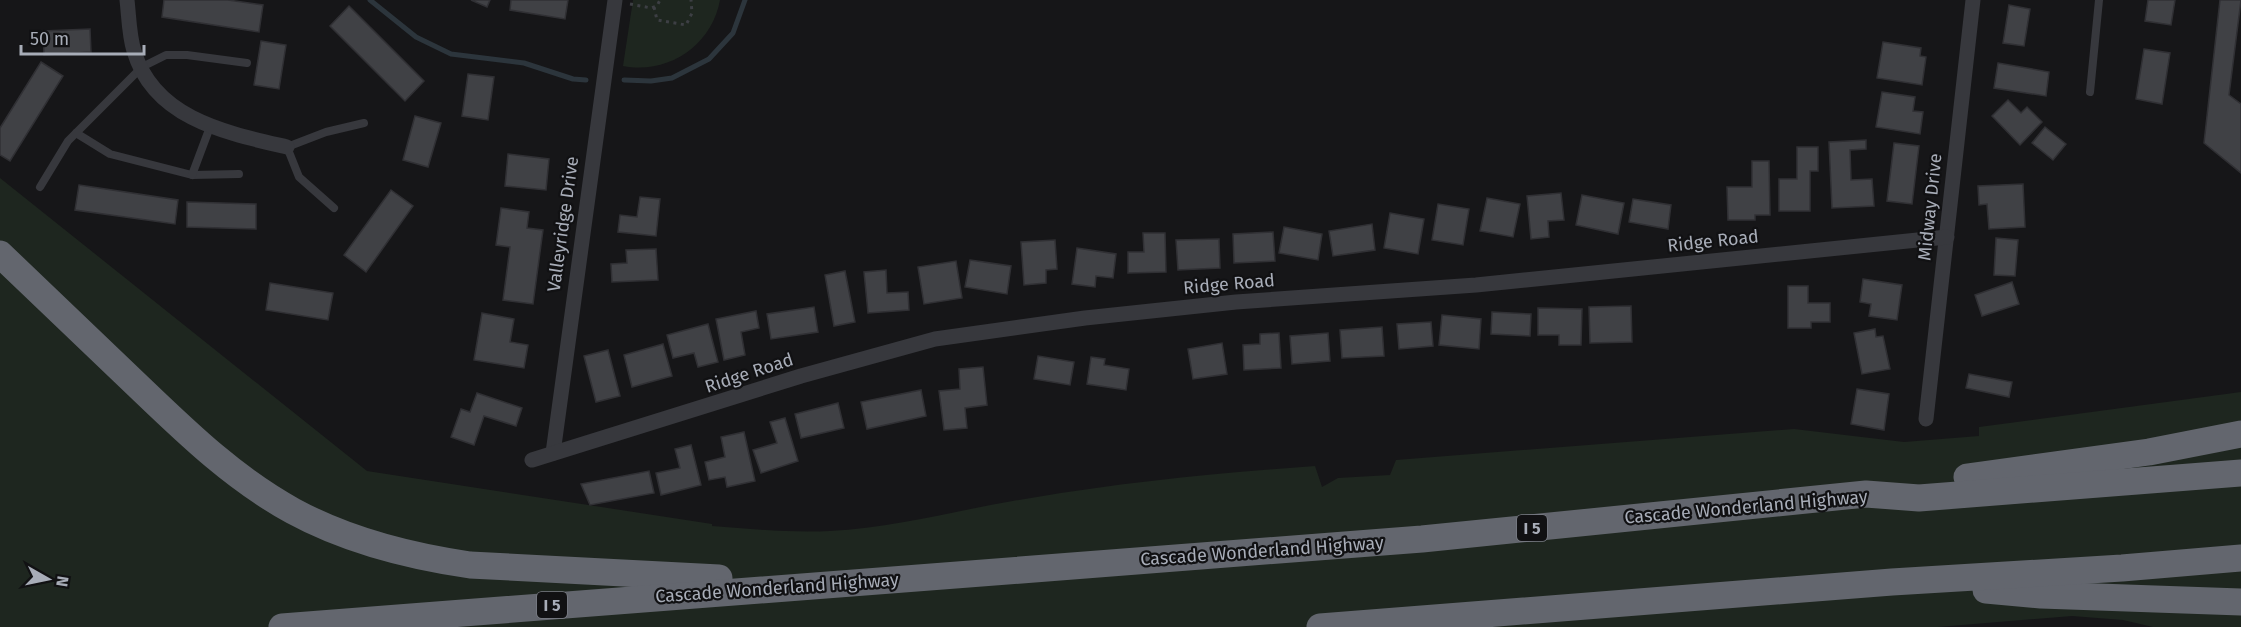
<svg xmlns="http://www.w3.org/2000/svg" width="2241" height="627" font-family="'Fira Sans',sans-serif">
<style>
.green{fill:#1e261f}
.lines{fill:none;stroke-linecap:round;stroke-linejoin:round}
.stream{stroke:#2c353c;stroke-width:5}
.building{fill:#404145;stroke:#303034;stroke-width:1.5}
.path{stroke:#3d3f44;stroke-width:3;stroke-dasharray:3 4.5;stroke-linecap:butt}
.service{stroke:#37383d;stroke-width:8}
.minor{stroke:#37383d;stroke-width:15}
.motorway{stroke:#63666e;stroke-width:27}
.labels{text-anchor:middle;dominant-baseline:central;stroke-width:4.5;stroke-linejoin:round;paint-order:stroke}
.shield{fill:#111113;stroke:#7b7e86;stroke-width:1.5}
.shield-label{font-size:16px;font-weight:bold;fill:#a8adb8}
.street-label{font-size:18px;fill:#a8adb8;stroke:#111113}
</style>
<rect width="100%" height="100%" fill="#161618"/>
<g class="green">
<path d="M633,0h87c-8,45 -52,75 -97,66z"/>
<path d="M0,178l367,293 345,53v2c39,3 79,7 118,5 67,-3 134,-23 201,-33 94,-16 189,-25 284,-32l7,21 16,-9 52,-3 6,-15 398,-31 110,13 75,-6v-9l262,-35v235h-88l-30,-7 -51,-4 -134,11h-1938z"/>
</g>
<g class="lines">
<g class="stream">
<path d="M370,0l46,37 35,17 73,9 49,16 13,1"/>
<path d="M624,80l27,1 21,-3 37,-19 24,-26 12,-33"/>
</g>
</g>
<g class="building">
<path d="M164,0h64l35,5 -4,27 -97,-15z"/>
<path d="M471,0h19l-3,7z"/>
<path d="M511,0h57l-3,19 -55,-9z"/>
<path d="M2148,0h27l-4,25 -26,-4z"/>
<path d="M2220,0h21l-12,95 12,9v69l-37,-30z"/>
<path d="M2009,5l21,4 -6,37 -21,-3z"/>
<path d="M349,6l75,75 -19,20 -75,-75z"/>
<path d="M90,29l1,23 -47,3 -1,-24z"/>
<path d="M261,41l25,4 -7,44 -25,-4z"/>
<path d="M1883,42l38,6 -1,8 6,1 -4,28 -45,-7z"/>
<path d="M2144,49l26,4 -8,51 -26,-5z"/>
<path d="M41,62l22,14 -53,85 -10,-6v-27z"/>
<path d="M1998,63l51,9 -3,24 -52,-8z"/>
<path d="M468,74l26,3 -6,43 -26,-4z"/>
<path d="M1882,92l33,5 -2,14 10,1 -3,22 -44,-7z"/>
<path d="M2008,100l13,13 6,-6 15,15 -22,23 -28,-29z"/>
<path d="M415,116l26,7 -13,44 -25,-7z"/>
<path d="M2045,127l21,17 -13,16 -21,-17z"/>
<path d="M1866,140v9l-16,1 1,30 21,-1 2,27 -42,2 -3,-66z"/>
<path d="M1894,143l25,3 -7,58 -25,-3z"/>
<path d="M1797,147h21v24h-8v40h-31v-32h18z"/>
<path d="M508,154l41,5 -3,31 -41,-4z"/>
<path d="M1752,161h17l1,54h-15v5h-27l-1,-33h25z"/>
<path d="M2023,184l2,43 -36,2 -2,-25 -8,1 -1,-19z"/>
<path d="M79,185l99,15 -3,24 -100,-14z"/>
<path d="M391,190l22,16 -47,66 -22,-17z"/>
<path d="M1561,193l3,27 -16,1 1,16 -18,2 -4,-43z"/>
<path d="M1582,195l42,8 -6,31 -42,-9z"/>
<path d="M640,197l20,2 -4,37 -38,-4 2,-17 17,2z"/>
<path d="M1487,198l33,6 -7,33 -33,-6z"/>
<path d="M1633,199l38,6 -3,24 -39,-7z"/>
<path d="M187,202l69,2v25l-69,-2z"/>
<path d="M1438,204l31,5 -6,36 -31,-5z"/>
<path d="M501,208l28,4 -2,16 16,2 -10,74 -30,-4 7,-53 -14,-2z"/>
<path d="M1390,213l34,6 -6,35 -34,-6z"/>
<path d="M1372,224l3,26 -42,6 -4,-25z"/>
<path d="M1284,227l38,7 -4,26 -39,-7z"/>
<path d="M1273,232l2,29 -41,2 -1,-29z"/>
<path d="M1143,233h22l1,39 -38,1v-21h16z"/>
<path d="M1996,238l22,2 -3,36 -21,-1z"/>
<path d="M1219,239l1,29 -42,2 -2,-30z"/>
<path d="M1055,240l2,29 -11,1v13l-22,2 -3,-43z"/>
<path d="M1077,248l39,6 -3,24 -17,-2 -1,11 -23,-3z"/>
<path d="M656,249l2,31 -46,2 -1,-18 16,-1 -1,-13z"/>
<path d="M970,260l41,6 -4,28 -42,-7z"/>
<path d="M956,261l6,37 -38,6 -6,-37z"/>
<path d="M886,270l1,23 21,-1 1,18 -41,3 -4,-41z"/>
<path d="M845,271l10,51 -21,4 -9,-51z"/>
<path d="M1863,279l39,6 -5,35 -28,-4 2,-12 -11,-2z"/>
<path d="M2012,282l7,22 -37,12 -7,-21z"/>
<path d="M270,283l63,10 -5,27 -62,-10z"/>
<path d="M1788,286h20v17h22v19h-19v6h-23z"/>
<path d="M1631,306l1,36 -42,1 -1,-36z"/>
<path d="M814,307l4,25 -47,7 -4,-25z"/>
<path d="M1538,308l44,1 -1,36h-22v-10h-21z"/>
<path d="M756,311l3,17 -18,4 4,23 -21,5 -8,-41z"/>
<path d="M1492,312l39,2 -1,22 -39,-2z"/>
<path d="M482,313l32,6 -4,23 18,3 -4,23 -50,-8z"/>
<path d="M1442,315l39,4 -2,30 -40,-4z"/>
<path d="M1431,322l2,24 -34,3 -2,-25z"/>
<path d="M708,324l10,38 -20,5 -4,-14 -21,5 -6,-23z"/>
<path d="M1382,327l2,29 -42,2 -2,-28z"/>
<path d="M1875,329l1,8 7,-1 7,33 -28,5 -8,-41z"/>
<path d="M1279,333l2,35 -37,2 -1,-25 17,-1v-10z"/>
<path d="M1328,333l2,28 -38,3 -2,-28z"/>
<path d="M1222,343l5,31 -34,5 -5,-30z"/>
<path d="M663,344l9,32 -40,11 -8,-32z"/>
<path d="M608,350l12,46 -24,6 -12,-46z"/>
<path d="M1038,356l36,6 -4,23 -36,-6z"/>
<path d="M1091,357l14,2 -1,6 25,4 -3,21 -39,-6z"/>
<path d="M983,367l4,38 -22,3 2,20 -23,2 -5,-39 21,-2 -1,-20z"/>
<path d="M1969,374l43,8 -3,15 -43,-9z"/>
<path d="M1857,389l32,5 -5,36 -33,-6z"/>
<path d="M921,390l5,26 -59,13 -6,-27z"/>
<path d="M477,393l45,15 -6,18 -32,-10 -10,29 -23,-8 10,-28 9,3z"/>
<path d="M838,403l6,25 -43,10 -6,-24z"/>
<path d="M785,418l13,43 -37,12 -8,-23 24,-7 -7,-21z"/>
<path d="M744,432l11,49 -28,6 -2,-10 -16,3 -4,-18 20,-5 -4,-20z"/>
<path d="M691,445l10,40 -40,10 -5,-22 24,-5 -5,-19z"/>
<path d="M649,471l5,22 -64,12 -9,-21z"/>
</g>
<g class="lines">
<g class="path">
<path d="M630,4l21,4 6,-2 3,-6"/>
<path d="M654,7l3,13 29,5 6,-12 -1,-13"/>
</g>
<g class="service">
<path d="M2090,92l9,-92"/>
<path d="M76,133l34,21 82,21 47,-1"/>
<path d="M192,175l18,-48"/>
<path d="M40,187l28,-46 74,-74 24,-12h21l60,8"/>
<path d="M334,208l-35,-31 -12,-30 39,-15 38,-9"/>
</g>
<g class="minor">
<path d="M127,0c2,17 2,35 7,51 20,68 93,82 153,96"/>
<path d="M1926,419l47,-419"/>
<path d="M553,453l62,-453"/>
<path d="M532,460l269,-84 134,-37 150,-21 151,-16 240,-17 471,-48"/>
</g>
<g class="motorway">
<path d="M0,254c46,44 92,88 138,132 48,46 95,92 155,125 55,30 115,45 177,54l249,13"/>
<path d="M1967,477l182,-25 92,-18"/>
<path d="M1986,590l55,5 200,7"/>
<path d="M282,627l1140,-88 444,-45 53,4 322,-25"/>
<path d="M1320,627l572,-45 230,-14 119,-10"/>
</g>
</g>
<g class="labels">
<g class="shield">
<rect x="1517" y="515" width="30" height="26" rx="4.5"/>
<rect x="537" y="592" width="30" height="26" rx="4.5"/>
</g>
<g class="shield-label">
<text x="1532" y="528">I 5</text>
<text x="552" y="605">I 5</text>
</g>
<g class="street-label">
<text transform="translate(1930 207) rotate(-84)">Midway Drive</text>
<text transform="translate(563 224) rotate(-82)">Valleyridge Drive</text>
<text transform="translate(1713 241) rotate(-6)">Ridge Road</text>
<text transform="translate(1229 284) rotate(-5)">Ridge Road</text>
<text transform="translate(749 373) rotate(-18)">Ridge Road</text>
<text transform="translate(1746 507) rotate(-5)">Cascade Wonderland Highway</text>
<text transform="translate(1262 551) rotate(-4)">Cascade Wonderland Highway</text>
<text transform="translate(777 588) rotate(-4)">Cascade Wonderland Highway</text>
</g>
</g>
<g transform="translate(48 579) rotate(99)" stroke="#111113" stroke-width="4.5" paint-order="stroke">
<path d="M0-4.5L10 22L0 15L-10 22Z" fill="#a8adb8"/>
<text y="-9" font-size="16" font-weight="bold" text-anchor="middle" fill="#a8adb8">N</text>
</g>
<path d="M21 45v9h123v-9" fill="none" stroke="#a8adb8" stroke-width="3"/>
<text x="30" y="45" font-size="18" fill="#a8adb8" stroke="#111113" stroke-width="4.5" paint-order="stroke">50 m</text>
</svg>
